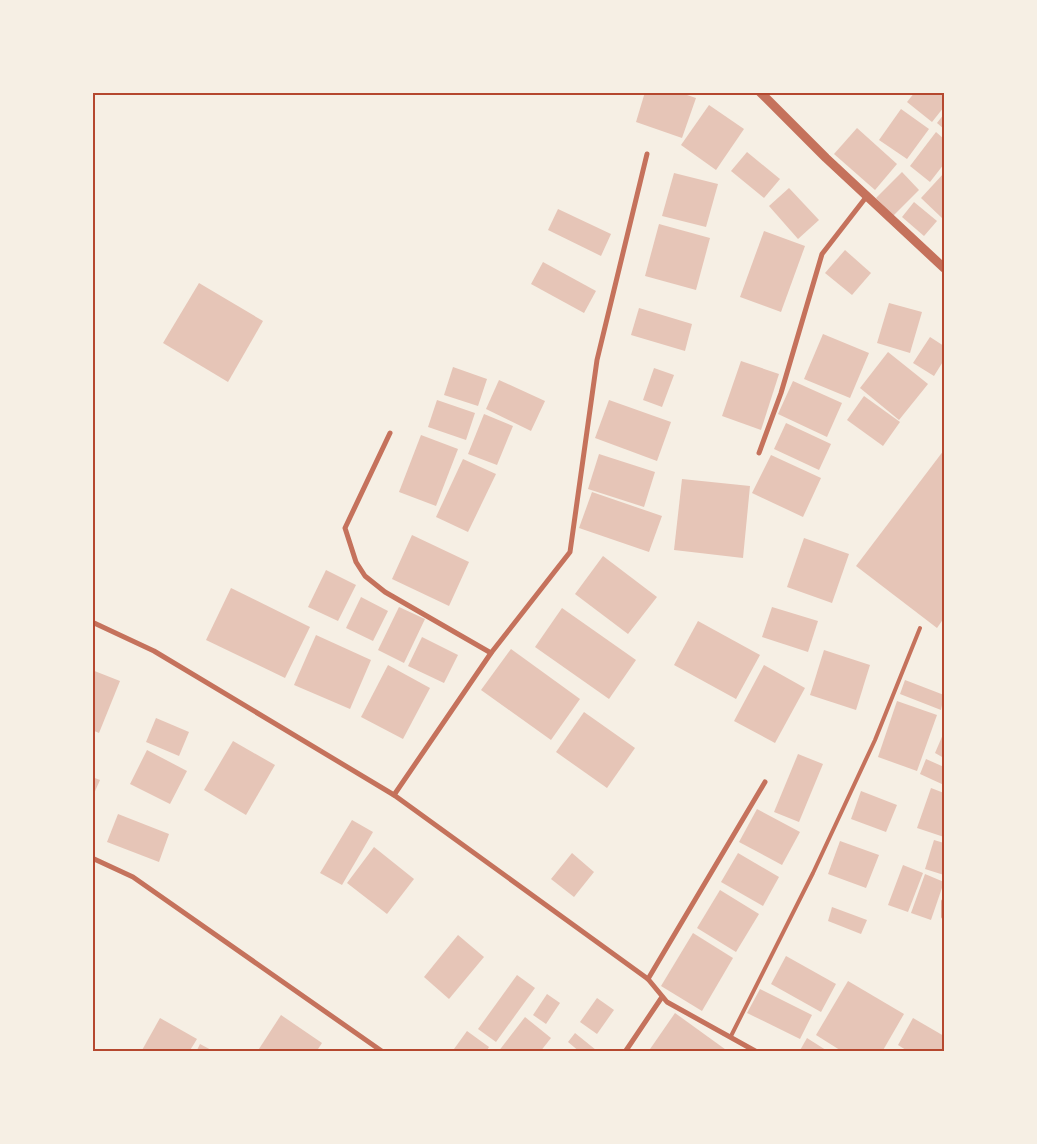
<svg xmlns="http://www.w3.org/2000/svg" width="1037" height="1144" font-family="'Source Sans 3',sans-serif">
<style>
.building{fill:#e6c5b7}
.lines{fill:none;stroke-linecap:round;stroke-linejoin:round}
.service{stroke:#c5725c;stroke-width:4}
.minor{stroke:#c5725c;stroke-width:5}
.tertiary{stroke:#c5725c;stroke-width:9}
.neatline{fill:none;stroke:#b5482f;stroke-width:2}
</style>
<rect width="100%" height="100%" fill="#f6efe4"/>
<g class="building">
<path d="M645,92h33l18,6 -14,40 -46,-16z"/>
<path d="M915,92h29v15l-12,15 -25,-20z"/>
<path d="M709,105l35,24 -28,41 -35,-25z"/>
<path d="M901,109l28,20 -22,30 -28,-19z"/>
<path d="M944,114v15l-7,-6z"/>
<path d="M857,128l40,36 -22,26 -41,-36z"/>
<path d="M936,132l8,7v25l-14,18 -20,-16z"/>
<path d="M747,152l33,27 -16,19 -33,-27z"/>
<path d="M902,172l17,18 -26,26 -17,-18z"/>
<path d="M674,173l44,11 -12,43 -44,-11z"/>
<path d="M944,173v42l-2,3 -21,-20z"/>
<path d="M789,188l30,32 -21,19 -29,-33z"/>
<path d="M914,202l23,19 -13,15 -22,-19z"/>
<path d="M558,209l53,25 -10,22 -53,-26z"/>
<path d="M659,224l51,14 -14,52 -51,-14z"/>
<path d="M764,231l41,15 -24,66 -41,-15z"/>
<path d="M845,250l26,23 -19,22 -27,-22z"/>
<path d="M543,262l53,29 -12,22 -53,-29z"/>
<path d="M199,283l64,38 -35,61 -65,-39z"/>
<path d="M889,303l33,9 -12,41 -33,-10z"/>
<path d="M639,308l53,16 -7,27 -54,-16z"/>
<path d="M823,334l46,19 -19,45 -46,-19z"/>
<path d="M930,337l14,9v14l-10,16 -21,-13z"/>
<path d="M888,352l40,32 -29,36 -39,-32z"/>
<path d="M741,361l38,13 -18,56 -39,-14z"/>
<path d="M453,367l34,12 -9,27 -34,-11z"/>
<path d="M654,368l20,7 -12,32 -19,-7z"/>
<path d="M499,380l46,21 -14,30 -45,-22z"/>
<path d="M793,381l49,22 -15,34 -49,-23z"/>
<path d="M864,396l36,26 -17,24 -36,-26z"/>
<path d="M437,400l38,13 -9,27 -38,-13z"/>
<path d="M609,400l62,22 -14,39 -62,-23z"/>
<path d="M484,414l29,12 -16,39 -29,-11z"/>
<path d="M786,423l45,21 -12,26 -45,-21z"/>
<path d="M421,435l37,14 -22,57 -37,-14z"/>
<path d="M944,450v168l-7,10 -81,-62z"/>
<path d="M599,454l56,18 -11,35 -56,-18z"/>
<path d="M771,455l50,23 -18,39 -51,-24z"/>
<path d="M463,459l33,15 -28,58 -32,-15z"/>
<path d="M682,479l68,7 -7,72 -69,-8z"/>
<path d="M592,492l70,24 -13,36 -70,-24z"/>
<path d="M412,535l57,27 -20,44 -57,-27z"/>
<path d="M804,538l45,16 -17,49 -45,-16z"/>
<path d="M603,556l54,41 -29,37 -53,-40z"/>
<path d="M326,570l30,15 -18,36 -30,-14z"/>
<path d="M231,588l79,39 -25,51 -79,-38z"/>
<path d="M361,597l27,14 -15,30 -27,-13z"/>
<path d="M399,607l26,12 -21,44 -26,-13z"/>
<path d="M772,607l46,14 -10,31 -46,-15z"/>
<path d="M562,608l74,52 -27,39 -74,-52z"/>
<path d="M698,621l62,34 -24,44 -62,-34z"/>
<path d="M316,635l55,25 -21,49 -56,-24z"/>
<path d="M422,637l36,18 -14,28 -36,-17z"/>
<path d="M511,649l69,50 -29,41 -70,-50z"/>
<path d="M824,650l46,15 -14,45 -46,-15z"/>
<path d="M388,665l42,23 -27,51 -42,-22z"/>
<path d="M764,665l41,23 -30,55 -41,-22z"/>
<path d="M92,670l28,11 -21,52 -7,-3z"/>
<path d="M905,680l39,15 -3,15 -41,-16z"/>
<path d="M897,701l40,14 -20,56 -39,-14z"/>
<path d="M584,712l51,36 -28,40 -51,-36z"/>
<path d="M156,718l33,14 -10,24 -33,-14z"/>
<path d="M944,732v26l-9,-5z"/>
<path d="M233,741l42,24 -29,50 -42,-25z"/>
<path d="M147,750l40,21 -17,33 -40,-20z"/>
<path d="M798,754l25,10 -24,58 -25,-10z"/>
<path d="M926,759l18,8v18l-24,-11z"/>
<path d="M92,777l8,3 -8,18z"/>
<path d="M931,788l13,5v44l-27,-9z"/>
<path d="M861,791l36,14 -11,27 -35,-13z"/>
<path d="M757,809l43,23 -18,33 -43,-23z"/>
<path d="M118,814l51,20 -10,28 -52,-20z"/>
<path d="M352,820l21,12 -31,53 -22,-12z"/>
<path d="M934,840l10,3v32l-19,-6z"/>
<path d="M840,841l39,14 -13,33 -38,-14z"/>
<path d="M374,847l40,32 -27,35 -40,-31z"/>
<path d="M572,853l22,19 -20,25 -23,-18z"/>
<path d="M738,853l41,24 -16,29 -42,-24z"/>
<path d="M903,865l20,8 -15,39 -20,-7z"/>
<path d="M925,874l19,8 -13,38 -20,-7z"/>
<path d="M720,890l39,24 -23,38 -39,-24z"/>
<path d="M832,907l35,13 -6,14 -33,-13z"/>
<path d="M693,933l40,25 -31,53 -41,-25z"/>
<path d="M458,935l26,22 -35,42 -25,-22z"/>
<path d="M786,956l50,28 -15,28 -50,-28z"/>
<path d="M517,975l18,13 -39,54 -18,-13z"/>
<path d="M848,981l56,33 -22,38h-39l-27,-17z"/>
<path d="M760,989l52,26 -12,24 -53,-26z"/>
<path d="M547,994l13,9 -14,21 -13,-9z"/>
<path d="M597,998l17,12 -17,24 -17,-12z"/>
<path d="M675,1013l54,39h-81z"/>
<path d="M281,1015l41,28 -6,9h-59z"/>
<path d="M525,1017l26,21 -11,14h-42z"/>
<path d="M160,1018l37,21 -8,13h-48z"/>
<path d="M913,1018l31,18v16h-35l-11,-7z"/>
<path d="M467,1031l22,16 -3,5h-29l-3,-3z"/>
<path d="M575,1033l21,17 -1,2h-15l-12,-10z"/>
<path d="M807,1038l22,14h-30z"/>
<path d="M200,1044l15,8h-19z"/>
</g>
<g class="lines">
<path class="service" d="M731,1036l82,-163 62,-133 45,-112"/>
<g class="minor">
<path d="M390,433l-45,95 11,34 9,14 20,16 106,61"/>
<path d="M759,453l22,-60 41,-139 45,-58"/>
<path d="M92,622l62,29 240,144 97,-142 79,-101 27,-192 50,-206"/>
<path d="M394,795l254,184 19,23 90,50"/>
<path d="M92,858l41,19 250,175"/>
<path d="M944,901v16"/>
<path d="M648,979l117,-197"/>
<path d="M625,1052l37,-55"/>
</g>
<path class="tertiary" d="M760,92l66,66 118,110"/>
</g>
<rect width="1037" height="1144" fill="none" stroke="#f6efe4" stroke-width="188"/>
<rect x="94" y="94" width="849" height="956" class="neatline"/>
</svg>
